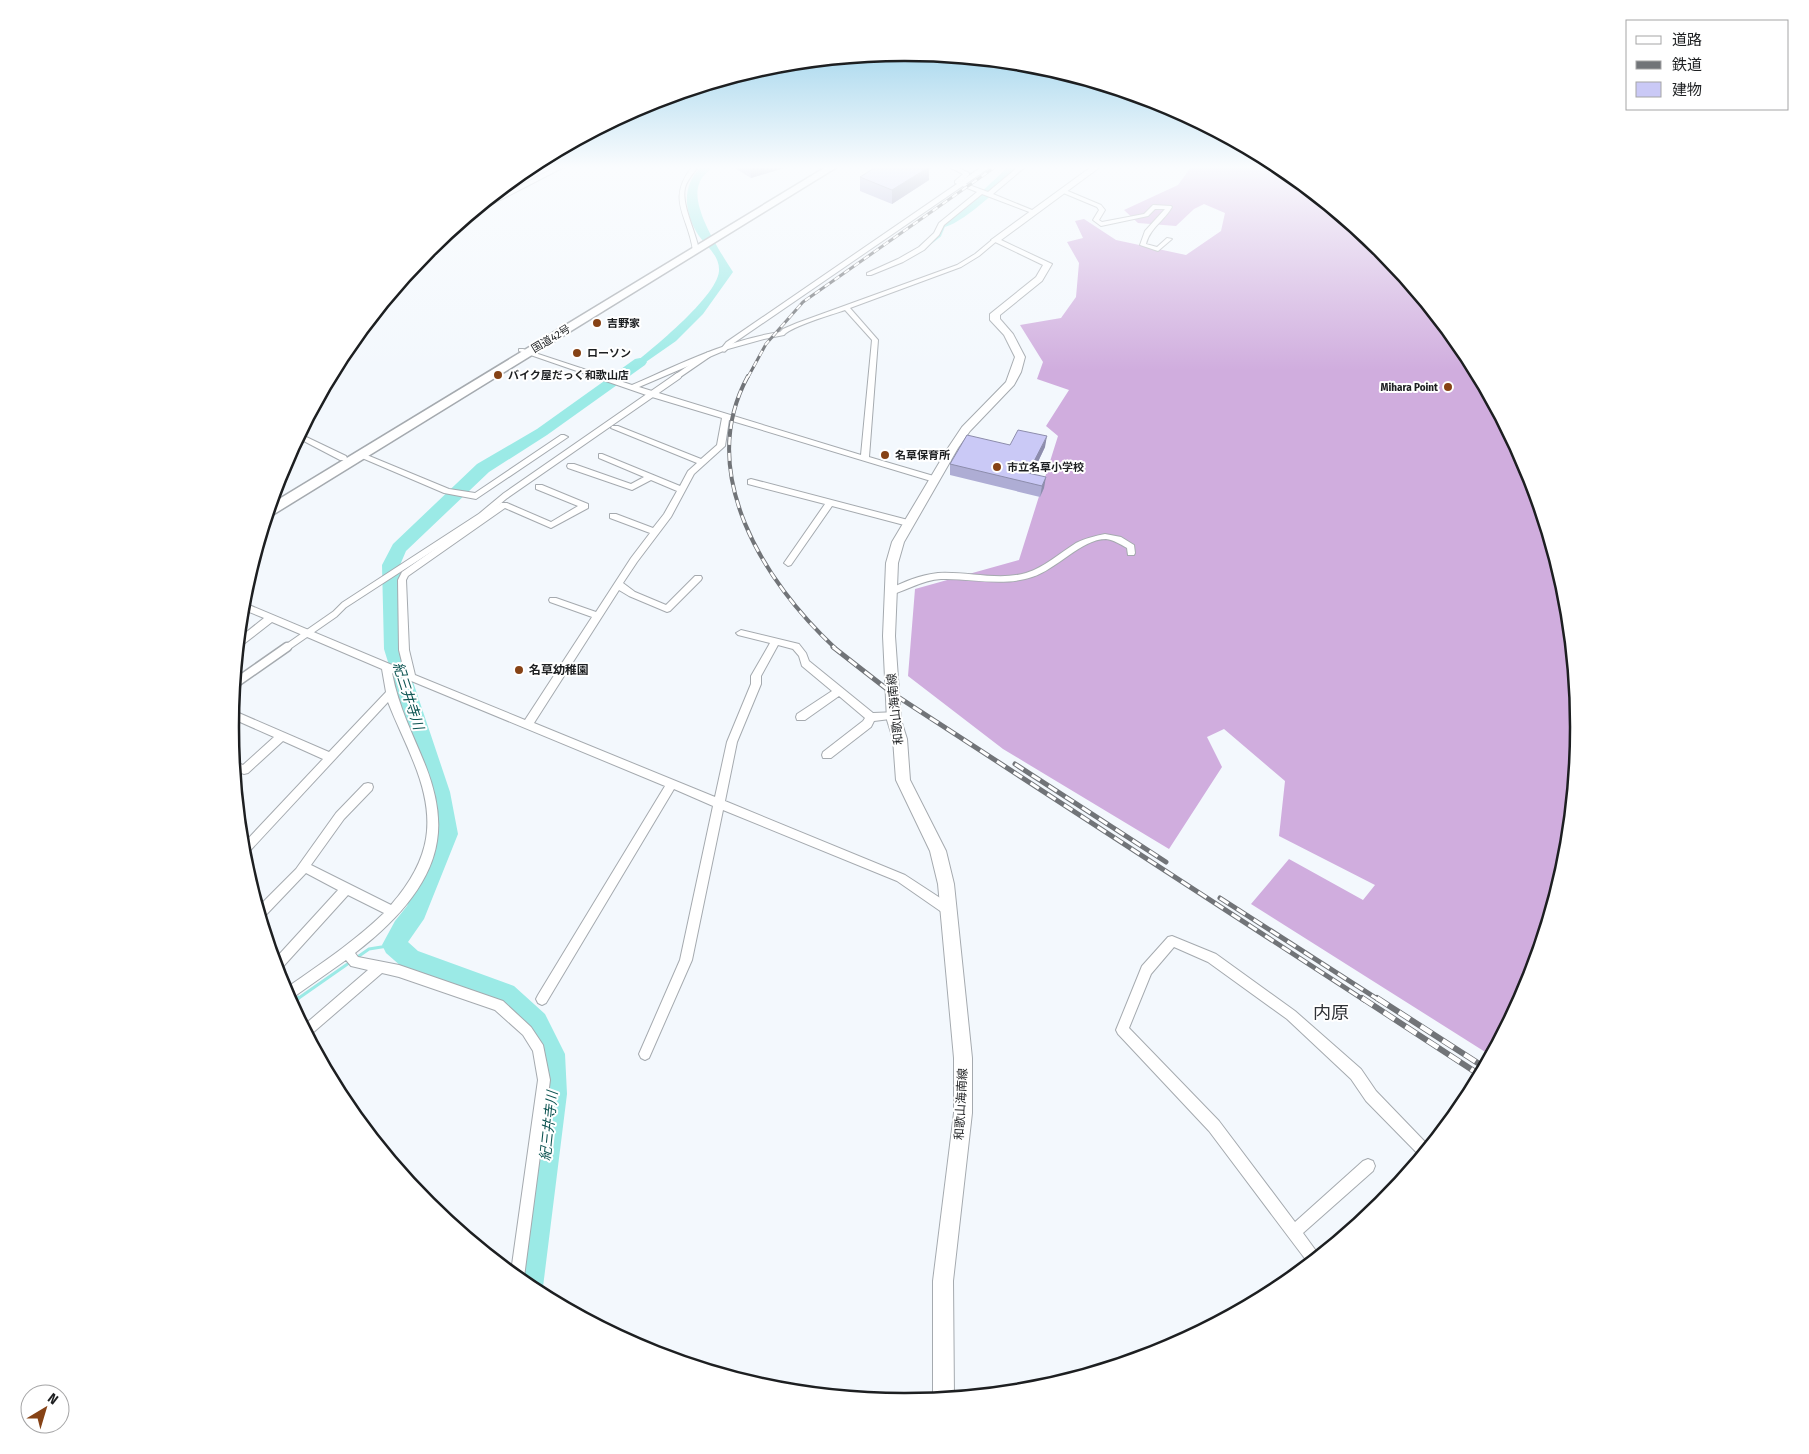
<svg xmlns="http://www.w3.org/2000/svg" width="1809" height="1454" font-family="'Fira Sans Condensed','Noto Sans JP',sans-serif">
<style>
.forest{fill:#d0adde}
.water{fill:#9beae6}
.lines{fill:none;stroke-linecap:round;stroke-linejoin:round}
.stream-far2{stroke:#9beae6;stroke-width:2}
.stream-far1{stroke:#9beae6;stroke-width:3}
.stream{stroke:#9beae6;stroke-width:4.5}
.river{fill:#9beae6;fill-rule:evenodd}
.pedestrian-far2-casing{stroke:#a5aaaf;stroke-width:7}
.pedestrian-far1-casing{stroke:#a5aaaf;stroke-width:8}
.pedestrian-casing{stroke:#a5aaaf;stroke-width:11}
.minor-casing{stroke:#a5aaaf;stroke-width:2}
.secondary-casing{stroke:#a5aaaf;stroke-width:2}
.trunk-casing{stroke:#a5aaaf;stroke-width:3}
.pedestrian-far2{stroke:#fff;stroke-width:5}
.pedestrian-far1{stroke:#fff;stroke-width:6}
.pedestrian{stroke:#fff;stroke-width:8}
.minor{fill:#fff;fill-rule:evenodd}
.secondary{fill:#fff;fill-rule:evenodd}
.trunk{fill:#fff;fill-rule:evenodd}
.rail-far3-casing{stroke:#717478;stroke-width:3}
.rail-far2-casing{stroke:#717478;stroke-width:4}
.rail-far1-casing{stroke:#717478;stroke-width:5}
.rail-casing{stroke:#717478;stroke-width:6}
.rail-far3{stroke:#fff;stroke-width:2;stroke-dasharray:6;stroke-linecap:butt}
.rail-far2{stroke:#fff;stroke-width:2.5;stroke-dasharray:8;stroke-linecap:butt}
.rail-far1{stroke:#fff;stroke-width:3;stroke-dasharray:10;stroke-linecap:butt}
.rail{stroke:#fff;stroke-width:4.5;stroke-dasharray:13;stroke-linecap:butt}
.wall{fill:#aeadd4}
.shaded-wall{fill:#8d8dac}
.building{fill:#cac9f6;stroke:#8d8dac}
.poi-dot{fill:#864215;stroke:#fff;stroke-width:2}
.labels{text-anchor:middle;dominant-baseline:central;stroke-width:4;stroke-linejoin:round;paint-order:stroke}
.far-poi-label{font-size:11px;font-weight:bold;fill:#1d1f21;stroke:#fff;text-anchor:start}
.far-street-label{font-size:11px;fill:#1d1f21;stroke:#fff}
.poi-label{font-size:12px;font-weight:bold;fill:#1d1f21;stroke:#fff;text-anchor:start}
.street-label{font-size:12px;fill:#1d1f21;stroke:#fff}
.water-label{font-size:14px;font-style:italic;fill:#0d5452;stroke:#fff}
.near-quarter-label{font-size:18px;fill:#303338;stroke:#fff}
.rim{fill:none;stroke:#1d1f21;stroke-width:2.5}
</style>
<rect width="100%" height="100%" fill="#f3f8fd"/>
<path class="forest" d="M1191,167h58l15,4 7,-4h10l101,83 83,103 63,116 38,127 13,131 -13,132 -38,126 -38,70 -239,-151 38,-45 74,41 12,-15 -96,-49 6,-55 -61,-52 -17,8 15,30 -53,82 -166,-100 -95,-73 7,-87 104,-29 39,-124 -12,-10 23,-36 -32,-11 6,-17 -23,-37 41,-7 15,-21 3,-34 -12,-21 16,-4 -8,-17 9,-2 32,21 70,15 35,-24 4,-18 -21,-9 -10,5 -18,17 -38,-3 -14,-13 54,-25z"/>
<path class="water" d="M701,167h13c-6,4 -13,10 -15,17 -9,23 22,69 34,88l-30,42 -27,27 -56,39 -3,-3c23,-18 100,-78 102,-106 1,-15 -12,-24 -20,-35 -15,-22 -18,-50 2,-69z"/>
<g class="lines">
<path class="stream-far2" d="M922,250l18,-14 5,-12"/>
<path class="stream-far1" d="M296,1000l73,-51 25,-4"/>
<path class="stream" d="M291,1003l7,-5"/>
<g class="river">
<path d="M1008,167h12c-10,13 -64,63 -79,60l-2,-3 2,-3 35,-24z"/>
<path d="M640,358l5,1 2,3 -2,3 -98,70 -58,37 -83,79 -6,14 2,84 48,143 8,42 -34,85 -16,23 10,9 96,35 31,28 20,40 2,40 -24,193 -2,7 -25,-17 25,-183 -2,-39 -12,-25 -30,-28 -95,-35 -16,-14 -4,-8 13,-24 12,-15 29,-72 -8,-42 -44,-143 -2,-84 11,-21 84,-80 60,-35 98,-70z"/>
</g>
<defs>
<g id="pedestrian-far2">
<path d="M724,349l4,-5 258,-177"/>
<path d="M676,377l32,-22"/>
</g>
<path id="pedestrian-far1" d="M286,648l49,-34 9,-9 137,-89 24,-20 173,-120"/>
<path id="pedestrian" d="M234,684l53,-37"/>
<g id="minor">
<path d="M556,167h8l-93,48 11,-9z"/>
<path d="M692,167h6c-5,7 -11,13 -13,21 -4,16 11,44 14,62l-3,2 -3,-2c-5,-35 -27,-50 -1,-83z"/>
<path d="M949,167h8l12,6v2l-8,7 27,10 30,-25h7l-32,27 44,18 -5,1 -50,-19 -38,31 -5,10 -15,15 -21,12 -32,13h-4v-2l31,-14 21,-12 15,-14 5,-10 38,-31 -22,-9v-2l8,-7z"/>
<path d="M1063,189l38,16 4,5 -6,10 3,2 42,-8 9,-9 18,1 1,1c-8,14 -22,21 -26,37l11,3 10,-9 5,1 -14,12 -18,-6 5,-14 20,-22h-10l-7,7 -47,10 -8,-6 6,-10 -2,-3 -36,-15 -1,-1z"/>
<path d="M993,239l5,1 -19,16 -18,11 -111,41 28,32 -9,117 68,20v4h-6l-202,-61 -4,26 -31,28 -23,43 -34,45 -14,21 12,9 31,13 29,-29h6l1,2 -1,2 -31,31 -3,1 -38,-16 -10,-6 -85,133 181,74 12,-55 24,-58v-8l19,-33 -32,-8 -2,-2 5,-3 58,14 7,9 3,8 64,52 25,-1 1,3 -1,3 -24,3 -3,6 -40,31h-8l-1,-3 1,-3 40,-31 2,-3 -26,-22 -34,24h-8l-1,-3 1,-3 35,-23 -30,-25 -3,-10 -6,-7 -15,-4 -17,31v8l-24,58 -12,59 180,74 49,32 2,4 -2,4 -4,1 -4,-1 -49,-34 -174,-71 -31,150 -43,98 -4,2 -4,-2 -2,-4 41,-94 33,-154 -39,-17 -128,214 -4,2 -4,-2 -2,-4 2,-4 127,-209 -273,-113c7,36 21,61 34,94 9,23 15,50 11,74 -7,47 -47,85 -82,112l3,4 41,8 104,36 28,26 12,18 7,35 -26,197 -2,5 -11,-10 27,-192 -5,-29 -10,-16 -28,-25 -96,-33 -17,-4 -73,63 -6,-10 65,-56 -17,-4 -5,-6 -51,36 -7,2 -5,-11 6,-1c33,-23 66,-45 95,-73l-36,-18 -68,75 -3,1 -3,-11 64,-70 -32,-17 -42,44 -3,1 -3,-11 38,-38 40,-56 28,-29 4,-1 4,1 1,3 -1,3 -28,29 -33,46 80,40c40,-46 46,-85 23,-142 -8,-21 -18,-40 -26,-61l-142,153 -3,1 -1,-11 81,-86 -40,-18 -35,32 -4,1 -10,-4 -1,-9 10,4 31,-28 -43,-19 1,-8 97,42 57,-60 -4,-23 -110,-47 -31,24 -3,1 1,-9 25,-20 -22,-9v-7l162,68 -5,-20 -1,-70 4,-8 99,-69h6l44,19 27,-16 -42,-17v-4h6l46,19v4l-37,20 -46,-20 -97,68 -2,4 3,70 6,25 110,45 67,-103 -42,-15 -1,-2 1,-2h6l40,14 35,-54 19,-25 -40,-15v-4h6l37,14 11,-14 13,-23 -26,-11 -19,10 -64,-22 -1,-2 1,-2h6l57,20 13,-7 -45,-19v-4h3l78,32 8,-15 9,-8 -86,-35 1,-2h6l83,33 16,-14 5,-27 -70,-21 -133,-46v-2h4l109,36c48,-21 95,-45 148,-53l3,-3 14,-6 160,-58 18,-11zM845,310l27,30 -11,115 -222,-68 89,-38 36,-10 20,-4c8,-9 47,-20 61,-25z"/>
<path d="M300,434l46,22 1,2 -1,2h-6l-42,-22z"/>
<path d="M561,435h3l4,2 -92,62 -32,-6 -89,-38 4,-2h3l87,36 26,4z"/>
<path d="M751,479l157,41 4,3 -4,3 -76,-20 -41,59 -3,1 -4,-3 41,-59 -77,-20v-4z"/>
<path d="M1105,534l16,3 13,8 1,8 -1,2h-6l-1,-7c-7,-4 -13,-8 -21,-9 -25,0 -50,31 -74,38 -30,10 -61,1 -91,2 -19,1 -33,11 -51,16l-4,-3 1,-2c17,-8 32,-15 51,-17 29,-2 60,8 88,0 19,-6 34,-20 50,-30 10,-5 19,-7 29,-9z"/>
<path d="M1172,936l44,18 79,57 66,58 15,22 53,55 -9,10 -54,-55 -15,-22 -64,-60 -79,-57 -34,-15 -23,27 -22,54 90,93 76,101 68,-61 5,-2 5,2 2,5 -2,5 -70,62 16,22 -10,9 -100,-133 -91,-97 -2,-4 26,-64 26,-29z"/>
</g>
<path id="secondary" d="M1091,167h9l-99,73 51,24 -10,17 -42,34v4l13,15 12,23 -4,15 -7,13 -44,46 -12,17 -54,94 -6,21 -3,73 6,84 6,19 3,41 36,71 8,33 18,174v55l-19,168 1,116 -21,2v-118l21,-168v-55l-16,-174 -8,-33 -34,-71 -3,-41 -6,-19 -4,-84 3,-73 6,-21 56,-94 14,-21 44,-45 9,-25 -11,-22 -14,-15v-6l46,-37 7,-12 -52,-25z"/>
<path id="trunk" d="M826,167h11l-563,347 -7,1 4,-11z"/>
</defs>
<use href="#pedestrian-far2" class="pedestrian-far2-casing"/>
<use href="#pedestrian-far1" class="pedestrian-far1-casing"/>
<use href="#pedestrian" class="pedestrian-casing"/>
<use href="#minor" class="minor-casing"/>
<use href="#secondary" class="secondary-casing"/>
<use href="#trunk" class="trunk-casing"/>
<use href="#pedestrian-far2" class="pedestrian-far2"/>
<use href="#pedestrian-far1" class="pedestrian-far1"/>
<use href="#pedestrian" class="pedestrian"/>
<use href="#minor" class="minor"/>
<use href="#secondary" class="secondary"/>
<use href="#trunk" class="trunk"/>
<defs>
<path id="rail-far3" d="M748,377l18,-33 37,-42 192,-135"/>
<path id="rail-far2" d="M748,376c-53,97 16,206 87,272"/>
<g id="rail-far1">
<path d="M833,647l59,46 472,307"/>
<path d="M1015,764l151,98"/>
<path d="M1220,898l159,102"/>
</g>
<g id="rail">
<path d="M1362,998l118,77"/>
<path d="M1377,998l107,69"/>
</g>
</defs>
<use href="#rail-far3" class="rail-far3-casing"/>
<use href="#rail-far2" class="rail-far2-casing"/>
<use href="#rail-far1" class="rail-far1-casing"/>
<use href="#rail" class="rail-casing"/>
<use href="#rail-far3" class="rail-far3"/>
<use href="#rail-far2" class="rail-far2"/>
<use href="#rail-far1" class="rail-far1"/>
<use href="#rail" class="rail"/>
</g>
<g class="wall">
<path d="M733,167h54l-36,11z"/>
<path d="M929,167v13l-37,24 -32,-13v-14z"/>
<path d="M1010,445l35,2 -13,27 12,14 -4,9 -90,-22v-11z"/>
</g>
<g class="shaded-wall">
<path d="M750,167h37l-36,11z"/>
<path d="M929,167v13l-37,24v-14z"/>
<path d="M1047,436l-2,11 -17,36v-10z"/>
<path d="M1046,477l-2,11 -4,9 2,-11z"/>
</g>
<g class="building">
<path d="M876,167h53l-37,23 -32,-13z"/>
<path d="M1018,430l29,6 -19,37 18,4 -4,9 -92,-22 17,-29 43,10z"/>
</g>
<linearGradient id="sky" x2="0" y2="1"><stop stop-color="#89cae7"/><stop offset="0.45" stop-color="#fafcfe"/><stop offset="1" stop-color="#fafcfe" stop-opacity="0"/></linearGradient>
<rect width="1809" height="371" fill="url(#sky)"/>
<g class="poi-dot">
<circle cx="597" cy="323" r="5"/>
<circle cx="577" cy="353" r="5"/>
<circle cx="498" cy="375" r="5"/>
<circle cx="1448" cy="387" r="5"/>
<circle cx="885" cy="455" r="5"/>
<circle cx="997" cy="467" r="5"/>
<circle cx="519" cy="670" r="5"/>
</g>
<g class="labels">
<g class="far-poi-label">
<text x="607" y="323">吉野家</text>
<text x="587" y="353">ローソン</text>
<text x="508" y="375">バイク屋だっく和歌山店</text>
<text x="1438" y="387" text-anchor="end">Mihara Point</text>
<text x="895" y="455">名草保育所</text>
<text x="1007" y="467">市立名草小学校</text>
</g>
<g class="far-street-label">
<text transform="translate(551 339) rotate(-31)">国道42号</text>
</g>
<g class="poi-label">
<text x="529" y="670">名草幼稚園</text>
</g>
<g class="street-label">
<text transform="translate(895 709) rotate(-96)">和歌山海南線</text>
<text transform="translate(961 1104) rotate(-87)">和歌山海南線</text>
</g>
<g class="water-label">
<text transform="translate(408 696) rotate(72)">紀三井寺川</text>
<text transform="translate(549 1126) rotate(-84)">紀三井寺川</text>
</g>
<g class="near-quarter-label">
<text x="1331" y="1013">内原</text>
</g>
</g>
<path d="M0 0H1809V1454H0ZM904 61H905A665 665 0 0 1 1570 726V728A665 665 0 0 1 905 1393H904A665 665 0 0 1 239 728V726A665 665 0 0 1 904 61Z" fill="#fff" fill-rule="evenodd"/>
<path class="rim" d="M904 61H905A665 665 0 0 1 1570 726V728A665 665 0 0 1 905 1393H904A665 665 0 0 1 239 728V726A665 665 0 0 1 904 61Z"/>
<rect x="1626" y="20" width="162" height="90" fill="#ffffff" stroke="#a5a5a6"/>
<rect x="1636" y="36" width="25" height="8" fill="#ffffff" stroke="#a5a5a6"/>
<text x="1672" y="45" font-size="15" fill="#1d1f21">道路</text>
<rect x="1636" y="61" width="25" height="8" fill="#717478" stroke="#a5a5a6"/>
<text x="1672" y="70" font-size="15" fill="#1d1f21">鉄道</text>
<rect x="1636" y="82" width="25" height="15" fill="#cac9f6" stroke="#a5a5a6"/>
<text x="1672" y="95" font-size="15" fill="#1d1f21">建物</text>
<g transform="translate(45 1409) rotate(38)"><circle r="24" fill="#ffffff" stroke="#a5a5a6"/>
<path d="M0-4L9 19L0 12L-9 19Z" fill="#864215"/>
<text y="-8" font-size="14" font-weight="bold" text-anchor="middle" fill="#1d1f21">N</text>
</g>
</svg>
